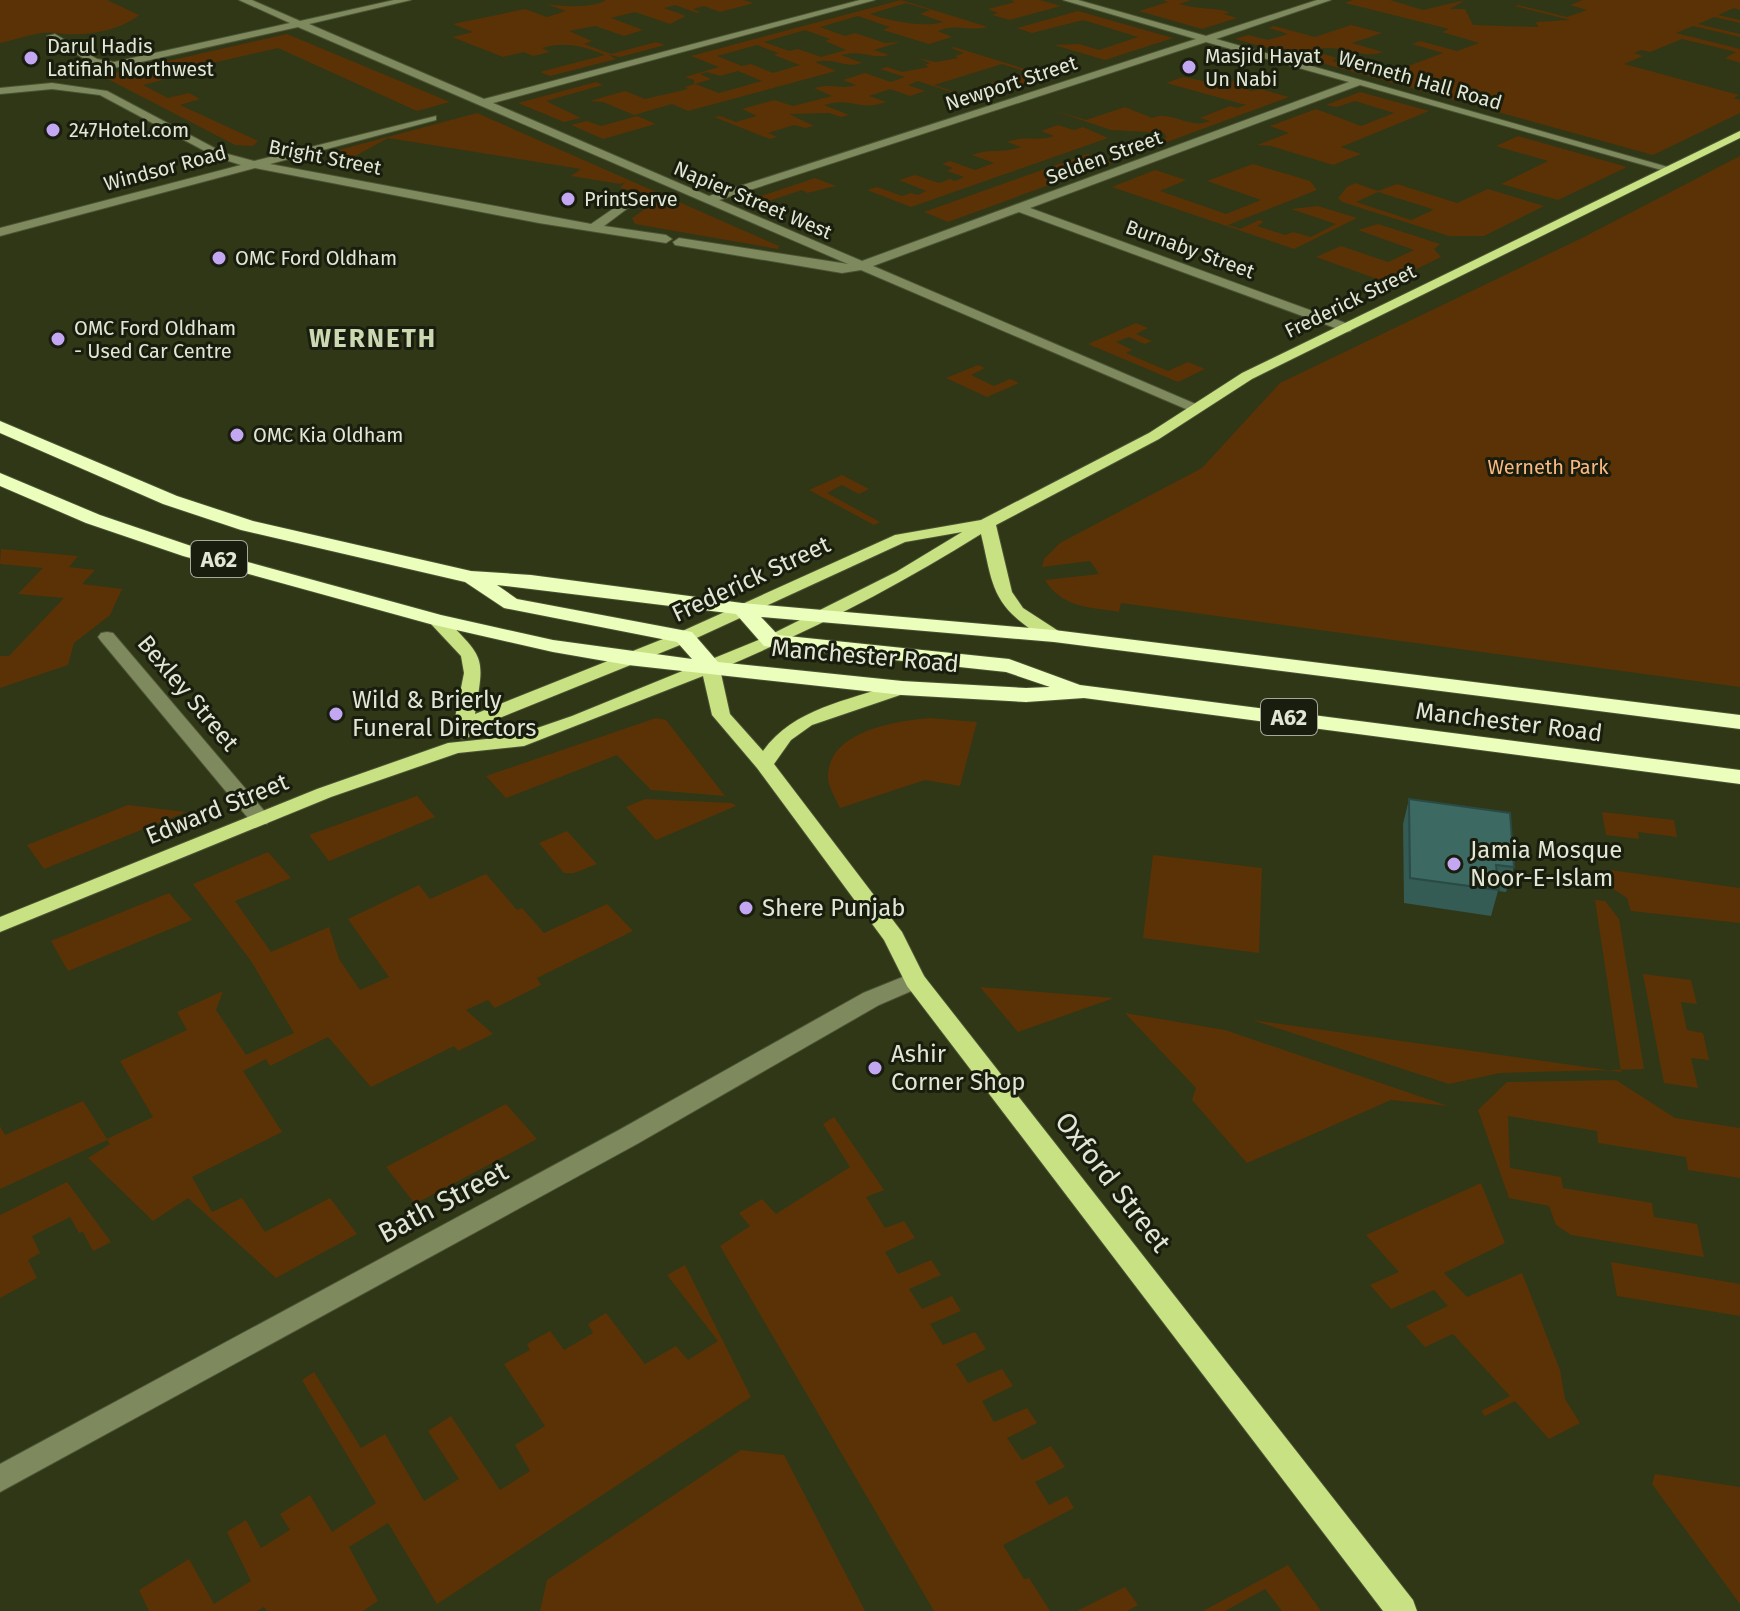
<svg xmlns="http://www.w3.org/2000/svg" width="1740" height="1611" font-family="'Fira Sans',sans-serif">
<style>
.green{fill:#5b3206;fill-rule:evenodd}
.lines{fill:none;stroke-linecap:round;stroke-linejoin:round}
.minor-casing{stroke:#4b5334;stroke-width:2}
.major-casing{stroke:#4b5334;stroke-width:2}
.highway-casing{stroke:#4b5334;stroke-width:2}
.minor{fill:#7e8a5d;fill-rule:evenodd}
.major{fill:#c8e182;fill-rule:evenodd}
.highway{fill:#ebfebc;fill-rule:evenodd}
.wall{fill:#345b54}
.building{fill:#3c6a62;stroke:#2a4a45;stroke-width:2}
.poi-dot{fill:#c3a7f2;stroke:#191d0e;stroke-width:3}
.labels{text-anchor:middle;dominant-baseline:central;stroke-width:6;stroke-linejoin:round;paint-order:stroke}
.far-poi-label{font-size:20px;fill:#e1e7d4;stroke:#191d0e;text-anchor:start}
.far-street-label{font-size:20px;fill:#e1e7d4;stroke:#191d0e}
.far-park-label{font-size:20px;fill:#fbb880;stroke:#191d0e}
.shield{fill:#191d0e;stroke:#a5aa99;stroke-width:2}
.shield-label{font-size:22px;font-weight:bold;fill:#e1e7d4}
.street-label{font-size:24px;fill:#e1e7d4;stroke:#191d0e}
.poi-label{font-size:24px;fill:#e1e7d4;stroke:#191d0e;text-anchor:start}
.far-district-label{font-size:26px;font-weight:bold;letter-spacing:2px;fill:#ccd8b1;stroke:#191d0e}
.near-street-label{font-size:28px;fill:#e1e7d4;stroke:#191d0e}
</style>
<rect width="100%" height="100%" fill="#2f3716"/>
<g class="green">
<path d="M0,0h107l32,15c-21,17 -58,22 -83,18 -16,-3 -40,7 -56,10z"/>
<path d="M606,0h137l11,3 -34,9 -16,-6 -11,3 7,3 -3,1 -22,-8 -11,3 22,8 -16,8 -35,-12 -24,6 32,12 -19,6 -29,-10 -26,5 23,10 -8,3 27,10 45,-12 9,3 -45,12 -11,-2 7,4 -66,17 -10,-4 65,-17c-21,-9 -40,-14 -63,-7l8,4 -17,4 -9,-4 -21,5 -51,-20 21,-5 -20,-8 72,-15 22,8 19,-6 -20,-7c18,3 48,4 60,-4z"/>
<path d="M901,0l87,27c-20,5 -31,-4 -50,4l14,6 -23,7 -46,-14 7,-3 -32,-11 -38,11 25,9 10,-3 30,10 15,-1 -26,8 15,5c-16,5 -25,-6 -48,0l21,8c-18,6 -26,-6 -47,-1l21,9 -148,40 -16,-7 -38,11 -31,-13 -13,-1 35,-10 20,8 43,-10 -3,-2 9,-3v-4l-9,-3 34,-10 -28,-11zM906,3l24,7 -10,4 23,8c-19,6 -54,-1 -73,-8zM805,30l25,9 -5,2 21,9 -25,7 -23,-8 -9,2 -25,-9zM757,45l21,8 -4,2 26,10 -27,8 -22,-9 -9,2 -25,-10zM738,71l24,10 -43,12 -24,-9 16,-5 -11,-5 7,-2 13,4z"/>
<path d="M1011,0h29l21,6 -51,14 -18,-5 6,-2 -10,-4 27,-7z"/>
<path d="M1163,0h28l-12,4c20,6 33,3 51,8l-6,2 13,4 -35,11 -63,-18 29,-9z"/>
<path d="M1353,0h37l33,10 42,-10 -15,9h15l8,16 65,2 -2,-5 34,-2 -55,-14 3,-1 49,12 20,-7 -17,-5 13,-5h157v10l-6,-2 -16,7 22,5v3l-26,-6 -16,7 42,10v3l-47,-11 -17,7 64,16v14l-15,-5 11,-6 -54,-13 -32,13 -9,-2 -7,3 9,3 -19,8 115,31 -5,3 6,2v13l-87,42 -418,-116 13,-4 20,5 20,-6 -19,-6 5,-2 41,11 36,-12 31,8 -30,10 31,9c-23,9 -48,-11 -70,-1l24,7 -5,3 52,14 59,-22 -31,-9 8,-3 37,10 22,-8 -37,-11 7,-3 -104,-26z"/>
<path d="M1078,11l95,27 -68,22 -51,-15 25,-1 20,6 39,-13 -55,-17 -51,13 -15,-5z"/>
<path d="M287,34l163,68 -33,9 -139,-63 -122,28 7,4 -20,5 25,13 21,-5 11,6 -20,6 78,36 -5,5 -18,-1 -133,-69z"/>
<path d="M954,47l97,30 -73,24 -60,-20 -10,4 17,6 -15,5 -20,-7 -21,7 17,6c-28,10 -33,-6 -62,3l25,10 -8,2 -12,-4 -40,1 25,12 -9,2 -11,-3 -26,8 9,4 -7,2 -56,-22 6,-1 16,6 21,-6 -15,-7 32,-9 19,6 39,-10 -18,-8c20,-5 26,2 42,-3l-13,-5 22,-7 26,9 14,-5 -25,-8 7,-2 15,5 27,-5 -4,-2 5,-2 -13,-5 19,4 22,-4 -3,-2 9,-3 -13,-5zM1002,64l28,9 -52,13 4,2 -21,6 -27,-9z"/>
<path d="M1183,77l35,7 13,-3 14,4 -5,2 12,4 8,-2 29,8 -130,48 -19,-6 27,-1 -3,-5 -53,-3 -59,-20 34,10 39,-13 27,11c20,-8 38,12 58,3l-10,-3 30,-12 7,2 9,-3 -80,-22z"/>
<path d="M596,82l7,3 -57,16 35,17 -17,4 -46,-19z"/>
<path d="M1360,92l69,19 -88,36 20,7 -28,11 -62,-19 -14,-1 32,-12 -19,-7 46,-17 45,17 33,-13 -39,-12 -18,6 -11,-2z"/>
<path d="M477,113l302,133 -1,3 -143,-25 -3,-6 28,-20 -40,-10 5,-6 -5,2 -49,-8 10,-7 -193,-31 -51,28 -10,-8 12,-8z"/>
<path d="M637,116l19,8 -53,15 -32,-14 16,-4 14,5z"/>
<path d="M1058,125l16,5 9,-3 25,11 -197,69 -44,-17 10,-3 25,9 9,-3 7,2 8,-4 -27,-11 16,-5 24,8 11,-4 5,2 9,-4 -17,-6 6,-3 -11,-4 8,-3 25,9 19,-7 -22,-8c18,-7 30,-1 49,-8l-14,-5c18,-7 30,0 47,-6l-13,-5z"/>
<path d="M1518,136l109,31 -69,33 -57,-16 47,-23 -52,-15z"/>
<path d="M1087,154l25,8 -164,60 -24,-10z"/>
<path d="M1740,156v531l-619,-84 -2,9c-30,-5 -57,-4 -74,-32l54,-6 -9,-13 -48,6 2,-8 16,-16 142,-75 78,-85 302,-145z"/>
<path d="M1253,164l57,17 7,9 -89,35 12,4 19,-9 5,2 -7,4 28,9 8,-3 18,5 25,-13 -45,-15 27,-3 39,12 -63,31 -182,-62 43,-17 31,10 -26,11 66,23 35,-14 -54,-19z"/>
<path d="M815,178l21,8 -29,7 -5,-3 -36,12 19,9 -8,3 -31,-13z"/>
<path d="M1355,183l23,8 19,-7 60,19 31,-14 56,17 -60,30h-35l-107,-34 -4,-4 9,-11zM1378,192l54,17 1,1 -22,10 -55,-18z"/>
<path d="M1378,224l62,20 -6,5 7,8 -53,26 -72,-26 25,-11 47,16 26,-12 -56,-20z"/>
<path d="M1136,323l12,5 -12,6 16,7 -7,3 -16,-7 -13,5 16,8 -6,3 42,18 20,-9 17,7 -27,13 -90,-38z"/>
<path d="M978,365l7,3 -14,7 23,11 16,-7 9,4 -32,14 -41,-19z"/>
<path d="M842,475l27,14 -10,5 -17,-9 -15,8 53,29 -6,3 -65,-35z"/>
<path d="M1,549l77,7 -9,11 26,3 -13,14 40,5 -12,26 -36,28 -6,22 -68,23v-32h9l55,-58 -46,-4 25,-26 -43,-4z"/>
<path d="M656,718l10,2 59,76 -74,-6 -34,-35 -111,43 -20,-22z"/>
<path d="M930,718l47,4 -17,64 -35,-6 -85,28c-4,-9 -11,-20 -12,-29 -2,-48 68,-58 102,-61z"/>
<path d="M417,796l18,21 -106,44 -20,-26z"/>
<path d="M645,799l87,4 4,3 -80,34 -30,-33z"/>
<path d="M128,805l58,7 -142,57 -17,-24z"/>
<path d="M1602,812l72,8 3,17 -39,-5 1,7 -33,-4z"/>
<path d="M567,831l30,33 -23,9h-10l-25,-30z"/>
<path d="M268,852l23,26 -56,23 36,51 58,-25 10,32 21,31 29,-13 -41,-58 71,-34 11,14 56,-25 31,36 5,-2 22,25 63,-29 26,27 -96,47 4,7 -46,23 -7,-8 -22,10 27,24 -35,17 -4,-5 -83,41 -43,-50 -58,29 -4,-7 -23,12 39,61 -90,45 20,35 30,-14 23,34 65,-34 27,36 -81,44 -88,-80 -35,23 -65,-63 22,-14 -3,-4 -107,49v-63l5,9 78,-34 24,38 46,-22 -33,-56 67,-31 -10,-18 46,-21 -7,19 30,45 48,-22 -43,-72 -58,-77z"/>
<path d="M1153,855l109,13 -3,85 -116,-15z"/>
<path d="M1610,870l130,18v35l-109,-12 -4,-13 -15,-10z"/>
<path d="M169,893l23,27 -124,51 -17,-30z"/>
<path d="M1595,900l10,1 14,18 25,150 -144,4 -51,11 -197,-64 369,52z"/>
<path d="M1643,974l48,6 6,24 -16,-2 6,28 16,3 6,27 -18,-2 7,30 -34,-5z"/>
<path d="M980,987l134,11 -96,34z"/>
<path d="M1125,1013l100,17 223,76 -57,-6 -144,63 -55,-63 4,-12z"/>
<path d="M1616,1080l59,38 65,10v50l-52,-8 -2,-13 -88,-14 -1,-12 -89,-15 2,52 51,9 2,11 89,15 2,14 43,7 7,33 -133,-22 -15,-10 -7,-19 -40,-8 -31,-88 29,-28z"/>
<path d="M506,1104l31,35 -122,65 -29,-37z"/>
<path d="M834,1117l50,73 -18,7 19,31 19,-7 11,17 -30,14 13,22 33,-14 10,15 -32,14 13,20 30,-13 9,15 -31,13 13,21 32,-13 11,17 -30,15 12,19 34,-14 11,17 -31,15 12,21 33,-14 10,15 -30,15 15,22 29,-14 14,21 -30,15 14,23 18,-9 7,12 -71,37 21,34 5,-1 21,33h-116l-214,-365 30,-20 -11,-13 23,-14 14,15 74,-47 -27,-43z"/>
<path d="M67,1182l44,60 -18,9 -10,-19 -4,1 -9,-16 -38,19 8,17 -12,7 9,18 -37,20v-83z"/>
<path d="M1481,1183l24,60 -61,30 23,24 55,-24 38,97 5,29 15,24 -31,16 -34,-38 -30,15 -4,-5 29,-15 -57,-62 -28,13 -19,-21 42,-20 -14,-16 -43,19 -21,-24 29,-13 -33,-37z"/>
<path d="M1611,1262l129,22v32l-123,-20z"/>
<path d="M685,1265l66,132 -314,207 -49,-81 -39,24 29,54 -15,10h-96l-3,-4 -7,4h-108l-10,-21 50,-31 25,45 37,-23 -24,-49 19,-12 15,28 29,-18 -10,-16 30,-19 22,37 44,-29 -74,-123 12,-8 47,76 24,-14 39,67 35,-22 -31,-48 23,-15 49,74 30,-19 -15,-26 30,-19 -41,-62 26,-14 -3,-6 23,-13 14,19 29,-17 -5,-9 18,-11 39,51 31,-18 12,14 30,-19 -51,-66z"/>
<path d="M741,1450l43,5 81,156h-325l7,-31z"/>
<path d="M1655,1474l85,13v117l-88,-120z"/>
<path d="M1288,1565l33,46h-39l-17,-22 -40,22h-22z"/>
<path d="M1125,1587l13,18 -11,6h-50z"/>
</g>
<g class="lines">
<defs>
<g id="minor">
<path d="M239,0h13l48,21 94,-21h17l-102,24 175,75 376,-99h15l-382,103 216,93 487,-157 -133,-39h15l128,36 111,-36h14l-115,39 459,130 -10,2 -305,-86 -330,123 321,117v6l-5,1 -327,-120 -146,54 325,139 2,3 -7,4 -332,-142 -19,3 -167,-28 -2,-3 6,-4 169,26 -550,-237 -184,41 -23,-5 -44,-27 8,-2 42,25 17,3 176,-39zM1206,42l143,40 -487,179 -143,-61z"/>
<path d="M52,83l55,8 117,62 30,8 182,-45v4l-166,44 321,60 45,-31 4,2v4l-36,27 62,9 6,4 -6,4 -127,-20 -284,-55 -255,68v-8l241,-63 -25,-8 -116,-62 -48,-6 -52,5v-6z"/>
<path d="M107,632l6,1 154,181 3,5 -3,5h-14l-152,-183 -3,-4 3,-4z"/>
<path d="M915,972l8,2 3,6 -3,6 -44,19 -242,139 -637,348v-28l619,-334 244,-137z"/>
</g>
<path id="major" d="M1740,131v7l-488,241 -93,60 -163,86 16,67 11,16 37,24 3,4 -3,4c-12,3 -18,-4 -28,-10 -42,-28 -40,-51 -51,-96 -83,52 -170,97 -261,135l10,45 33,37c31,-43 84,-50 132,-67h14l2,4 -2,4 -97,33 -21,15 -17,24 128,168 22,44 489,624 4,11h-34l-476,-625 -23,-46 -127,-172 -45,-53 -9,-39 -179,70 -66,7 -127,44 -331,135v-15l317,-128 131,-46 66,-7 58,-20 194,-79 130,-65 66,-40 -57,10 -215,99 -218,88 -3,8 -7,2 -10,-6 12,-60 -3,-17 -30,-32 -3,-4 3,-4h12c42,44 42,38 32,98l203,-81 217,-98 86,-15 168,-87 93,-60z"/>
<path id="highway" d="M0,421l177,75 76,25 218,50 60,4 211,28 312,27 686,85v14l-686,-87 -293,-25 17,18 231,24 71,26 660,85v14l-656,-86 -58,4 -124,-7 -274,-30 -75,-13 -123,-28 -247,-68 -97,-33 -86,-37v-13l100,42 97,33 244,67 112,25 139,19 -15,-17 -173,-34 -39,-26 -224,-52 -78,-26 -163,-71zM497,585l239,29 28,32 8,1 234,25 44,15 -24,1 -124,-7 -184,-19 -26,-30 -175,-33z"/>
</defs>
<use href="#minor" class="minor-casing"/>
<use href="#major" class="major-casing"/>
<use href="#highway" class="highway-casing"/>
<use href="#minor" class="minor"/>
<use href="#major" class="major"/>
<use href="#highway" class="highway"/>
</g>
<path class="wall" d="M1409,799l105,68 -8,25 -8,-1 -7,25 -87,-13 -1,-79z"/>
<path class="building" d="M1409,799l101,14 4,54 -18,-2 3,25 -89,-12z"/>
<g class="poi-dot">
<circle cx="31" cy="58" r="8"/>
<circle cx="1189" cy="67" r="8"/>
<circle cx="53" cy="130" r="8"/>
<circle cx="568" cy="199" r="8"/>
<circle cx="219" cy="258" r="8"/>
<circle cx="58" cy="339" r="8"/>
<circle cx="237" cy="435" r="8"/>
<circle cx="336" cy="714" r="8"/>
<circle cx="1454" cy="864" r="8"/>
<circle cx="746" cy="908" r="8"/>
<circle cx="875" cy="1068" r="8"/>
</g>
<g class="labels">
<g class="far-poi-label">
<text x="47" y="46">Darul Hadis<tspan x="47" dy="23">Latifiah Northwest</tspan></text>
<text x="1205" y="56">Masjid Hayat<tspan x="1205" dy="23">Un Nabi</tspan></text>
<text x="69" y="130">247Hotel.com</text>
<text x="584" y="199">PrintServe</text>
<text x="235" y="258">OMC Ford Oldham</text>
<text x="74" y="328">OMC Ford Oldham<tspan x="74" dy="23">- Used Car Centre</tspan></text>
<text x="253" y="435">OMC Kia Oldham</text>
</g>
<g class="far-street-label">
<text transform="translate(1420 80) rotate(16)">Werneth Hall Road</text>
<text transform="translate(1011 83) rotate(-18)">Newport Street</text>
<text transform="translate(325 157) rotate(11)">Bright Street</text>
<text transform="translate(1104 157) rotate(-20)">Selden Street</text>
<text transform="translate(165 168) rotate(-15)">Windsor Road</text>
<text transform="translate(753 200) rotate(23)">Napier Street West</text>
<text transform="translate(1190 249) rotate(20)">Burnaby Street</text>
<text transform="translate(1350 301) rotate(-26)">Frederick Street</text>
</g>
<g class="far-park-label">
<text x="1548" y="467">Werneth Park</text>
</g>
<g class="shield">
<rect x="191" y="541" width="56" height="36" rx="6"/>
<rect x="1261" y="699" width="56" height="36" rx="6"/>
</g>
<g class="shield-label">
<text x="219" y="559">A62</text>
<text x="1289" y="717">A62</text>
</g>
<g class="street-label">
<text transform="translate(751 579) rotate(-25)">Frederick Street</text>
<text transform="translate(865 656) rotate(5)">Manchester Road</text>
<text transform="translate(188 693) rotate(50)">Bexley Street</text>
<text transform="translate(1509 722) rotate(7)">Manchester Road</text>
<text transform="translate(217 809) rotate(-22)">Edward Street</text>
</g>
<g class="poi-label">
<text x="352" y="700">Wild &amp; Brierly<tspan x="352" dy="28">Funeral Directors</tspan></text>
<text x="1470" y="850">Jamia Mosque<tspan x="1470" dy="28">Noor-E-Islam</tspan></text>
<text x="762" y="908">Shere Punjab</text>
<text x="891" y="1054">Ashir<tspan x="891" dy="28">Corner Shop</tspan></text>
</g>
<g class="far-district-label">
<text x="373" y="338">WERNETH</text>
</g>
<g class="near-street-label">
<text transform="translate(1113 1182) rotate(52)">Oxford Street</text>
<text transform="translate(443 1202) rotate(-28)">Bath Street</text>
</g>
</g>
</svg>
